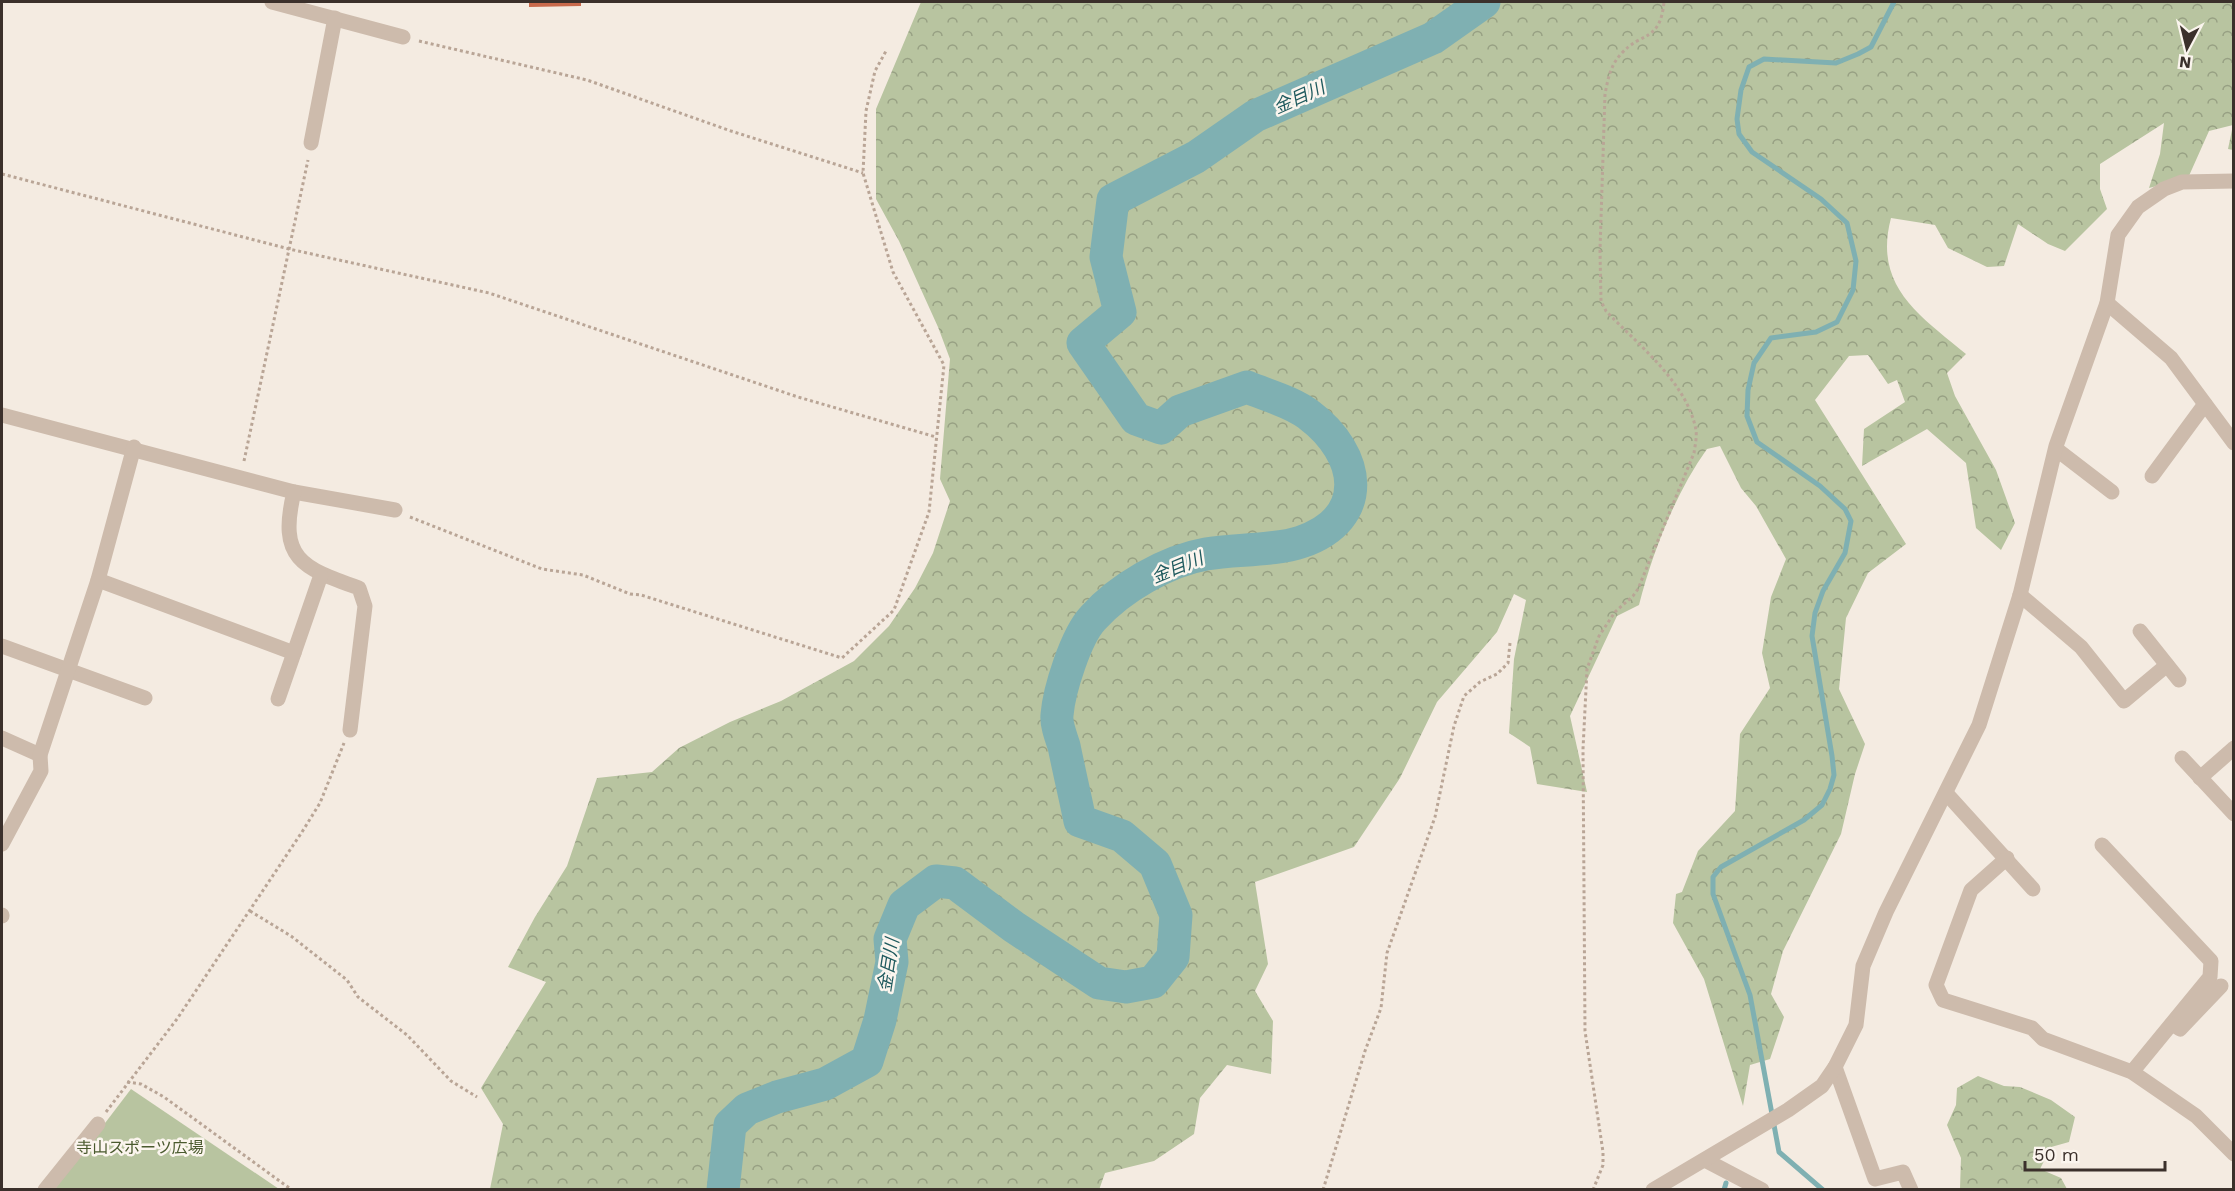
<svg xmlns="http://www.w3.org/2000/svg" width="2235" height="1191" font-family="'Work Sans','Noto Sans JP',sans-serif">
<style>
.forest{fill:url(#forest-crowns)}
.park{fill:#b8c4a0}
.lines{fill:none;stroke-linecap:round;stroke-linejoin:round}
.stream{stroke:#7fb0b2;stroke-width:5}
.river{stroke:#7fb0b2;stroke-width:33}
.building{fill:#c8694b}
.path{stroke:#b9a596;stroke-width:3;stroke-dasharray:3 3;stroke-linecap:butt}
.minor{stroke:#cdbbac;stroke-width:15}
.labels{text-anchor:middle;dominant-baseline:central;stroke-width:5;stroke-linejoin:round;paint-order:stroke}
.park-label{font-size:16px;fill:#4a5a2e;stroke:#fbf5ee}
.water-label{font-size:18px;font-style:italic;fill:#1f5a5e;stroke:#fbf5ee}
</style>
<defs>
<pattern id="forest-crowns" width="20" height="18" patternUnits="userSpaceOnUse" patternTransform="scale(1.5)"><rect width="20" height="18" fill="#b8c4a0"/><path d="M2 6a3 3 0 1 1 6 0M12 15a3 3 0 1 1 6 0" fill="none" stroke="#97a083"/></pattern>
</defs>
<rect width="100%" height="100%" fill="#f4ebe1"/>
<g class="forest">
<path d="M921,2h1312v148l-5,-1 5,-24 -24,6 -21,47 -39,10 11,-34 4,-31 -64,41v25l7,20 -42,42 -17,-7 -30,-20 -14,42 -17,1 -39,-19 -13,-23 -44,-7c-18,68 28,97 75,136l-19,19 8,23 41,74 19,53 -14,27 -25,-22 -10,-65 -39,-34 -65,37 2,-37 41,-27 -8,-22 -9,4 -20,-29 -19,1 -34,44 91,144 -38,29 -22,45 -7,71 26,55 -10,30 -14,60 -58,117 -12,43 13,23 -14,42 -20,6 -7,41 -39,-127 -31,-56 3,-29 6,-2 16,-41 37,-40 5,-77 30,-46 -8,-35 9,-56 15,-38 -30,-53 -15,-18 -21,-42 -13,3c-32,45 -54,102 -68,156l-22,11 -47,100 17,76 -50,-8 -7,-37 -21,-14 5,-74 12,-59 -12,-6 -17,38 -60,70 -37,76 -46,69 -99,35 13,82 -13,27 18,30 -2,53 -44,-9 -27,33 -6,36 -40,27 -49,12 -6,17 -609,-1 13,-65 -22,-36 65,-106 -38,-15 27,-50 32,-51 30,-88 55,-6 27,-24 51,-26 51,-21 73,-40 35,-35 26,-38 18,-35 17,-52 -10,-22 10,-120 -12,-32 -39,-86 -23,-42v-90z"/>
<path d="M1978,1076l26,10 16,1 31,13 24,17 -6,25 -25,7v12l-4,8 21,9 6,11h-107l1,-31 -14,-33 9,-20 1,-17z"/>
</g>
<path class="park" d="M131,1089l148,100 -225,1z"/>
<g class="lines">
<g class="stream">
<path d="M1724,1190l2,-7"/>
<path d="M1823,1190l-44,-38 -29,-157 -37,-101v-17l8,-10 83,-47 18,-15 8,-16 4,-14 -2,-19 -20,-120 3,-23 8,-22 22,-38 6,-32 -6,-12 -25,-23 -63,-44 -10,-26 1,-26 6,-27 17,-25 45,-6 21,-10 16,-32 3,-29 -9,-38 -26,-24 -69,-47 -13,-18 -2,-15 4,-29 8,-23 15,-8 72,4 22,-9 13,-7 23,-45"/>
</g>
<path class="river" d="M723,1190l7,-65 17,-16 30,-12 48,-13 42,-23 13,-41 12,-58 -2,-23 14,-34 32,-24 19,2 59,44 85,56 27,4 27,-5 20,-25 3,-42 -21,-51 -33,-28 -42,-15c-5,-25 -11,-50 -16,-75 -3,-9 -8,-22 -7,-31 2,-25 19,-79 36,-97 27,-30 73,-57 113,-64 28,-5 69,-3 95,-12 70,-24 60,-88 8,-127 -16,-13 -43,-20 -62,-28l-67,24 -19,17 -25,-9 -53,-76 37,-31 -14,-55 7,-57 83,-43 59,-41 178,-78 51,-36"/>
</g>
<path class="building" d="M529,2h52v4l-52,1z"/>
<g class="lines">
<g class="path">
<path d="M419,41l168,39 144,51 132,42"/>
<path d="M2,174l287,75 200,44 309,104 138,40"/>
<path d="M244,461l64,-301"/>
<path d="M410,517l132,52 41,6 47,19 11,1 201,63 52,-48 35,-98 15,-147 -51,-93 -30,-99 3,-62 9,-40 11,-20"/>
<path d="M250,911l41,25 56,44 11,17 49,38 44,46 26,16"/>
<path d="M127,1082l14,2 23,13 128,93"/>
<path d="M106,1112l71,-93 125,-187 18,-29 24,-60"/>
<path d="M1323,1190l42,-139 16,-43 6,-55 48,-136 19,-91 10,-30 16,-14 17,-8 11,-11 2,-20"/>
<path d="M1593,1190l10,-25v-13l-18,-121 -2,-282 4,-80 12,-33 16,-24 18,-16 5,-7 56,-136c1,-7 3,-16 2,-23 -9,-48 -59,-86 -90,-119l-5,-10 -1,-51 5,-156c3,-15 5,-28 16,-40 20,-23 39,-11 43,-52"/>
</g>
<g class="minor">
<path d="M272,2l131,35"/>
<path d="M311,143l24,-125"/>
<path d="M2107,303l64,55 63,85"/>
<path d="M2,415l292,77 101,18"/>
<path d="M2056,449l56,43"/>
<path d="M2152,476l53,-72"/>
<path d="M294,492c-16,66 7,76 65,96l6,18 -15,124"/>
<path d="M98,580l196,73"/>
<path d="M2020,595l61,52 43,54 43,-36"/>
<path d="M2140,631l39,49"/>
<path d="M2,646l143,52"/>
<path d="M278,699l43,-124"/>
<path d="M2,738l38,17"/>
<path d="M2182,758l52,56"/>
<path d="M2200,778l34,-30"/>
<path d="M1946,793l87,96"/>
<path d="M2,844l39,-73 -1,-16 58,-175 36,-133"/>
<path d="M2102,845l109,116 -1,16 -78,95"/>
<path d="M2007,858l-36,32 -35,95 7,15 89,28 11,11 89,33 64,44 38,38"/>
<path d="M2,915v1"/>
<path d="M2172,1024l8,5 41,-43"/>
<path d="M1835,1067l40,112 28,-7 8,18"/>
<path d="M1705,1160l57,30"/>
<path d="M45,1190l53,-66"/>
<path d="M1653,1190l135,-80 34,-24 13,-19 21,-42 7,-59 23,-54 93,-187 41,-130 36,-149 51,-143 11,-68 20,-28 26,-18 18,-7 52,-1"/>
</g>
</g>
<g class="labels">
<g class="park-label">
<text x="140" y="1147">寺山スポーツ広場</text>
</g>
<g class="water-label">
<text transform="translate(1299 97) rotate(-24)">金目川</text>
<text transform="translate(1177 567) rotate(-22)">金目川</text>
<text transform="translate(888 965) rotate(-81)">金目川</text>
</g>
</g>
<rect width="2235" height="1191" fill="none" stroke="#3b302b" stroke-width="6"/>
<g transform="translate(2187 48) rotate(187)" stroke="#fbf5ee" stroke-width="4.5" paint-order="stroke">
<path d="M0-4.5L10 22L0 15L-10 22Z" fill="#3b302b"/>
<text y="-9" font-size="16" font-weight="bold" text-anchor="middle" fill="#3b302b">N</text>
</g>
<path d="M2025 1161v9h140v-9" fill="none" stroke="#3b302b" stroke-width="3"/>
<text x="2034" y="1161" font-size="18" fill="#3b302b" stroke="#fbf5ee" stroke-width="4.5" paint-order="stroke">50 m</text>
</svg>
